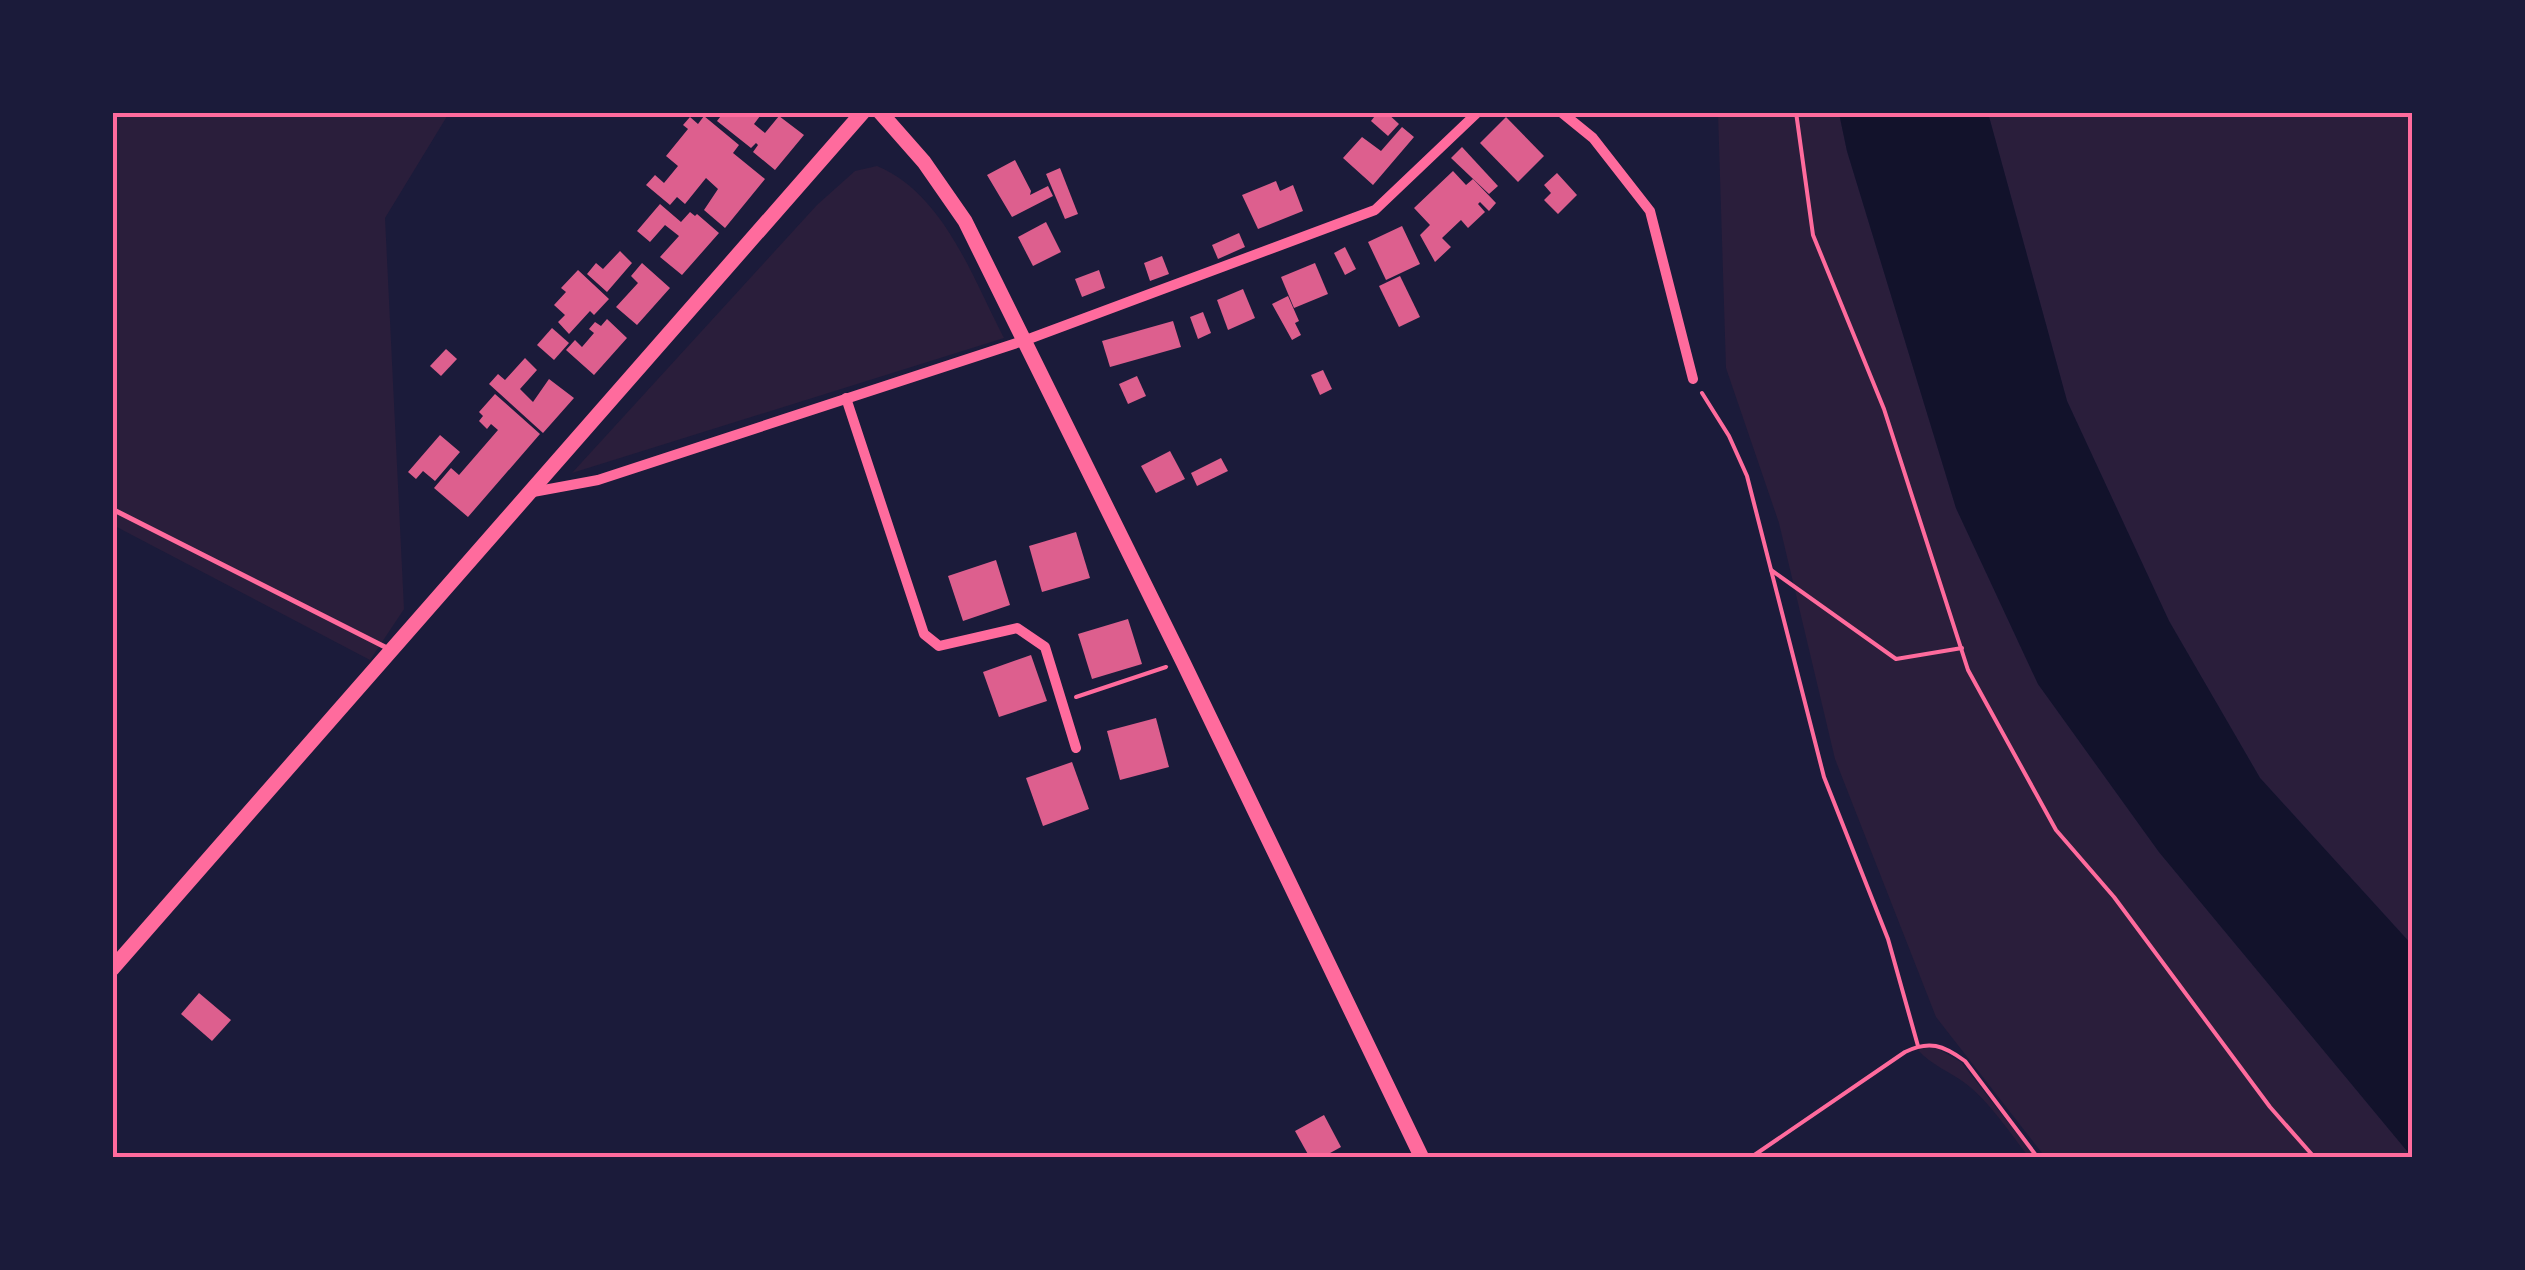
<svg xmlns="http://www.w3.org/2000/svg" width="2525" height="1270" font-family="'Titillium Web',sans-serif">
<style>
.green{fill:#2a1e3b}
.water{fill:#12122b}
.building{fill:#dd5f8e}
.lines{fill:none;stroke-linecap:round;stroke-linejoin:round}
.path{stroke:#ff6b9d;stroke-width:4}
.service{stroke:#ff6b9d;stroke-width:5}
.minor{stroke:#ff6b9d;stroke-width:10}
.secondary{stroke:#ff6b9d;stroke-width:15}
.neatline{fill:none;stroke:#ff6b9d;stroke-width:4}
</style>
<rect width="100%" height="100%" fill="#1b1b3a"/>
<g class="green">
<path d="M112,113h337l-64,105 19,391 -34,51 -257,-135z"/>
<path d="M1718,113h121l8,38 109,357 82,176 121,168 253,305h-367l-109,-140 -101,-258 -56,-236 -53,-155z"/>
<path d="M1988,113h424v832l-152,-167 -91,-157 -102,-220z"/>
<path d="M877,166c67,28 95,111 127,172l-432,135 245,-268 38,-34z"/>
<path d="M1933,1046l28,16 74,95h-6c-20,-25 -39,-55 -64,-74 -16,-12 -34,-18 -47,-33z"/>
</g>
<path class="water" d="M1839,113h149l79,288 102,220 91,157 152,167v212l-253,-305 -121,-168 -82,-176 -109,-357z"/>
<g class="building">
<path d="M724,112h39l-9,12 11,9 14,-17 25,19 -29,35 -22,-18 5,-7 -2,-2 -5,5 -34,-27z"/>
<path d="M1378,112h8l13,12 -11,12 -17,-15z"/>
<path d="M704,116l35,29 -6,8 32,26 -40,49 -21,-18 14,-21 -12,-11 -21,26 -8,-7 -7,8 -24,-20 9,-10 9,8 14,-17 -12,-10 22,-27 -5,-4 7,-8 8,7z"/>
<path d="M1506,117l38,39 -26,26 -38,-39z"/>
<path d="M1402,127l12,10 -41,48 -30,-27 19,-21 19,14z"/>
<path d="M1462,147l36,39 -9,8 -38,-36z"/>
<path d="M1015,160l16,31 -1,4 18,-9 5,10 -41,21 -25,-42z"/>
<path d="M1060,168l18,46 -13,5 -19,-45z"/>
<path d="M1453,171l13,14 7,-6 23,24 -7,8 -9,-9 -2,2 7,8 -17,16 -7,-8 -19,18 9,9 -16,15 -15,-27 10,-10 -16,-17z"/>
<path d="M1557,173l20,22 -19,19 -14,-14 7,-7 -7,-8z"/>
<path d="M1276,181l4,10 13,-6 10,26 -45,18 -16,-34z"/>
<path d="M660,204l21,18 9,-10 5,4 2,-2 22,19 -37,42 -22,-18 19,-21 -14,-11 -15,17 -13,-11z"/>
<path d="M1046,222l15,30 -28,14 -15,-29z"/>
<path d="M1402,226l18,38 -34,16 -18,-38z"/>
<path d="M1239,233l6,14 -27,12 -6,-14z"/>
<path d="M1345,247l11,22 -11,6 -11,-22z"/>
<path d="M620,251l12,12 -25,29 -20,-18 9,-11 7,6z"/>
<path d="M1162,256l7,18 -19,7 -6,-18z"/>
<path d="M642,263l28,25 -33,37 -21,-18 22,-24 -7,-7z"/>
<path d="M1315,263l13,31 -34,14 -13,-31z"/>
<path d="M578,270l31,29 -15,16 -4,-4 -21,23 -11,-12 7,-7 -11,-10 12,-13 -5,-4z"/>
<path d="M1099,270l6,18 -23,9 -7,-18z"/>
<path d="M1400,276l20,41 -21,10 -20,-41z"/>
<path d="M1243,289l12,29 -27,12 -11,-30z"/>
<path d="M1288,296l11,25 -4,2 6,12 -9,5 -20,-36z"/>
<path d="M1203,312l8,21 -13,6 -8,-22z"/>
<path d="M607,319l20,19 -33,37 -28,-25 9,-10 7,7 12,-14 -5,-4 6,-7 6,4z"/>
<path d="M1173,321l8,26 -71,20 -8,-26z"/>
<path d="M552,328l17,15 -15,17 -17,-15z"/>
<path d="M446,349l11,10 -16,17 -11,-10z"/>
<path d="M525,358l12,12 -17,19 13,13 16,-23 25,19 -31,35 -54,-49 9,-10 7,6z"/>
<path d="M1323,370l9,19 -12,6 -9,-20z"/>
<path d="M1137,376l9,20 -18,8 -9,-20z"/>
<path d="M495,394l45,40 -72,83 -34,-29 17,-20 8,7 39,-45 -7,-6 -4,5 -8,-8 4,-5 -4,-4z"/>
<path d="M440,435l20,17 -25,29 -12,-10 -7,8 -8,-7z"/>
<path d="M1170,451l15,28 -29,14 -15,-27z"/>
<path d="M1221,458l7,13 -31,15 -6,-13z"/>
<path d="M1076,532l14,46 -48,14 -13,-46z"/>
<path d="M996,560l14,45 -47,16 -15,-45z"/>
<path d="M1128,619l14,45 -50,15 -14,-45z"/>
<path d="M1031,655l16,46 -48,16 -16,-45z"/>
<path d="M1156,718l13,49 -49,13 -13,-49z"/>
<path d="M1072,762l17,47 -46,17 -17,-48z"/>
<path d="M199,993l32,27 -19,21 -31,-27z"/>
<path d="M1324,1115l17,32 -20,11h-11l-15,-27z"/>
</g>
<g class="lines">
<g class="path">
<path d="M1796,112l17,123 71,174 84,261 88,160 58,67 156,210 45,51"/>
<path d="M1702,393l27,43 18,40 77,301 64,162 30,107"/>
<path d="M1771,570l125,89 66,-11"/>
<path d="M1076,697l90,-30"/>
<path d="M1750,1158l155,-106c24,-12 38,-7 60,9l73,97"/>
</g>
<path class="service" d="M112,509l275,139"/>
<g class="minor">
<path d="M1561,112l32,26 57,73 43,168"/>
<path d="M846,398l78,236 15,12 78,-18 28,19 31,101"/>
<path d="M533,492l65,-12 428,-140 349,-130 103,-98"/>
</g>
<g class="secondary">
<path d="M880,112l44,50 41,59 218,441 239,496"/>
<path d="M112,969l751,-857"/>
</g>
</g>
<rect width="2525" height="1270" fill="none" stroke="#1b1b3a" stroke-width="230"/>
<rect x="115" y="115" width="2295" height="1040" class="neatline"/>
</svg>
